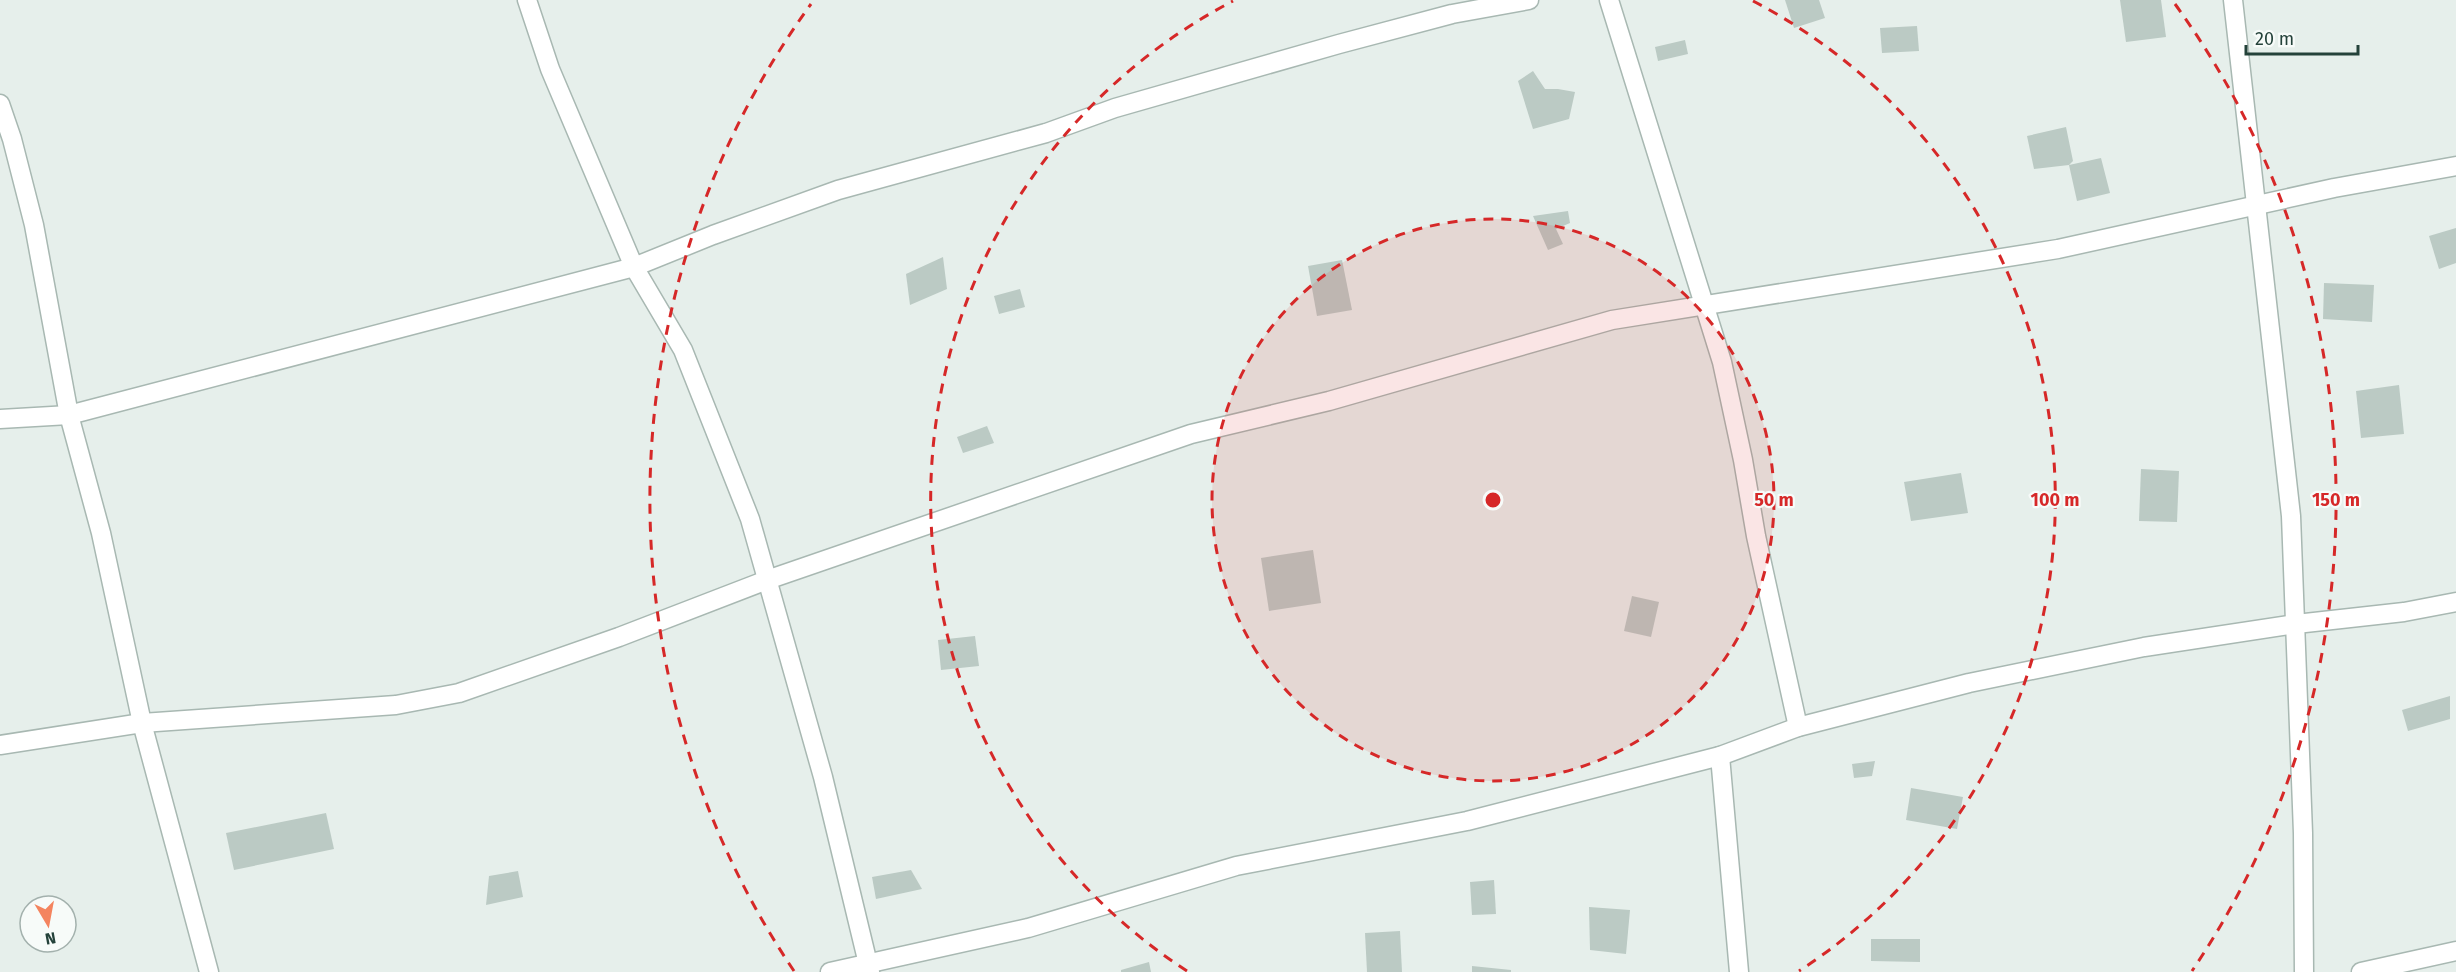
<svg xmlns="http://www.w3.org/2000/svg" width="2456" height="972" font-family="'Fira Sans',sans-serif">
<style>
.building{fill:#bbcac4}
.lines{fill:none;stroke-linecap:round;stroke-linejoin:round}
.minor-casing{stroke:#a8b8b2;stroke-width:21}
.minor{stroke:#fff;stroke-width:18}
.ring{fill:none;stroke:#d62828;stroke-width:3;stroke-dasharray:10 8}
.centre{fill:#d62828;stroke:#f7fbf9;stroke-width:3}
.ring-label{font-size:18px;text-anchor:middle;font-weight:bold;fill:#d62828;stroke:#f7fbf9;stroke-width:4.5;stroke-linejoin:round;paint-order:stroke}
</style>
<rect width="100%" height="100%" fill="#e6efeb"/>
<g class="building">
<path d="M1785,0h34l6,18 -31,10z"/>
<path d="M2120,0h41l5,37 -40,5z"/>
<path d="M1917,26l2,25 -37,2 -2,-25z"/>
<path d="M1685,40l3,14 -30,7 -3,-14z"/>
<path d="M1533,71l12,18h13l17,3 -6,27 -36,10 -15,-48z"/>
<path d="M2066,127l7,34 -4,4 32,-7 9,35 -33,8 -8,-36 -35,4 -7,-33z"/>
<path d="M1568,211l2,12 -14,6 7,15 -15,6 -15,-34z"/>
<path d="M2456,228v35l-17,6 -10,-33z"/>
<path d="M943,257l4,32 -37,16 -4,-31z"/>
<path d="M1342,260l10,50 -35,6 -9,-50z"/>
<path d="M2324,283l50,2 -2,37 -49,-3z"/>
<path d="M1020,289l5,18 -26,7 -5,-18z"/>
<path d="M2399,385l5,49 -43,4 -5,-47z"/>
<path d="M987,426l7,17 -31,10 -6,-16z"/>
<path d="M2141,469l38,2 -2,51 -38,-1z"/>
<path d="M1961,473l7,40 -57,8 -7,-39z"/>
<path d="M1313,550l8,53 -52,8 -8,-53z"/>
<path d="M1632,596l27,6 -8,35 -27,-6z"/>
<path d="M975,636l4,30 -38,4 -3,-30z"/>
<path d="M2450,696v23l-42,12 -6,-21z"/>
<path d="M1875,761l-3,15 -18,2 -2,-14z"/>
<path d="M1911,788l52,9 -6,32 -51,-9z"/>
<path d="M326,813l8,36 -100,21 -8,-37z"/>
<path d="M911,870l11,19 -46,10 -4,-22z"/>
<path d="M518,871l5,26 -37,8 3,-29z"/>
<path d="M1494,880l2,34 -24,1 -2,-33z"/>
<path d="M1589,907l41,3 -4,44 -36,-4z"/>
<path d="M1400,931l2,41h-35l-2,-39z"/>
<path d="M1871,939h49v23l-49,-1z"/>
<path d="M1149,962l2,10h-30v-2z"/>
<path d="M1472,966l39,4v2h-39z"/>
</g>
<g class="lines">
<defs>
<g id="minor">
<path d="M527,0l23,69 84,198 49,83 67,169 73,258 47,195"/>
<path d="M1609,0l113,362 21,98 13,76 42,191"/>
<path d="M2233,0l58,516 12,317 1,139"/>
<path d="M0,104l12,35 22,86 35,190 32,118 41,190 67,249"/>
<path d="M0,419l69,-4 565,-148 79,-32 125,-45 208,-57 69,-25 224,-64 113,-30 77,-14"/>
<path d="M0,745l142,-22 254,-18 63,-12 160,-56 148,-57 424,-146 138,-33 283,-81 446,-71 276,-61 122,-22"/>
<path d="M1720,756l19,216"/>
<path d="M830,972l198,-44 208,-62 231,-45 253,-65 78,-29 171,-44 175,-36 152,-23 108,-12 52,-10"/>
<path d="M2361,972l95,-21"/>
</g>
</defs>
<use href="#minor" class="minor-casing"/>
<use href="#minor" class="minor"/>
</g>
<circle cx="1493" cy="500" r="281" fill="#d62828" fill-opacity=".12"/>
<g class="ring">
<circle cx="1493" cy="500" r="281"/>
<path d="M1187 971A562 562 0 0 1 1233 1M1753 1A562 562 0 0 1 1799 971"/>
<path d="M794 971A843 843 0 0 1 811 4M2175 4A843 843 0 0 1 2192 971"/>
</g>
<circle cx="1493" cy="500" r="9" class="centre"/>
<g class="ring-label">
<text x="1774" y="506">50 m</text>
<text x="2055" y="506">100 m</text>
<text x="2336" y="506">150 m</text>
</g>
<g transform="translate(48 924) rotate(170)"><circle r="28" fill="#f7fbf9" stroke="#a3b1ad" stroke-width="1.5"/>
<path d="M0-4.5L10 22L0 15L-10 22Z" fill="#f4845f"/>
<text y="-9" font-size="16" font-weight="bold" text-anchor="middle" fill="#24423a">N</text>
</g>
<path d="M2246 45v9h112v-9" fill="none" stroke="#24423a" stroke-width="3"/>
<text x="2255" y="45" font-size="18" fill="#24423a" stroke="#f7fbf9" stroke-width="4.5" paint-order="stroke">20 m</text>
</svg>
